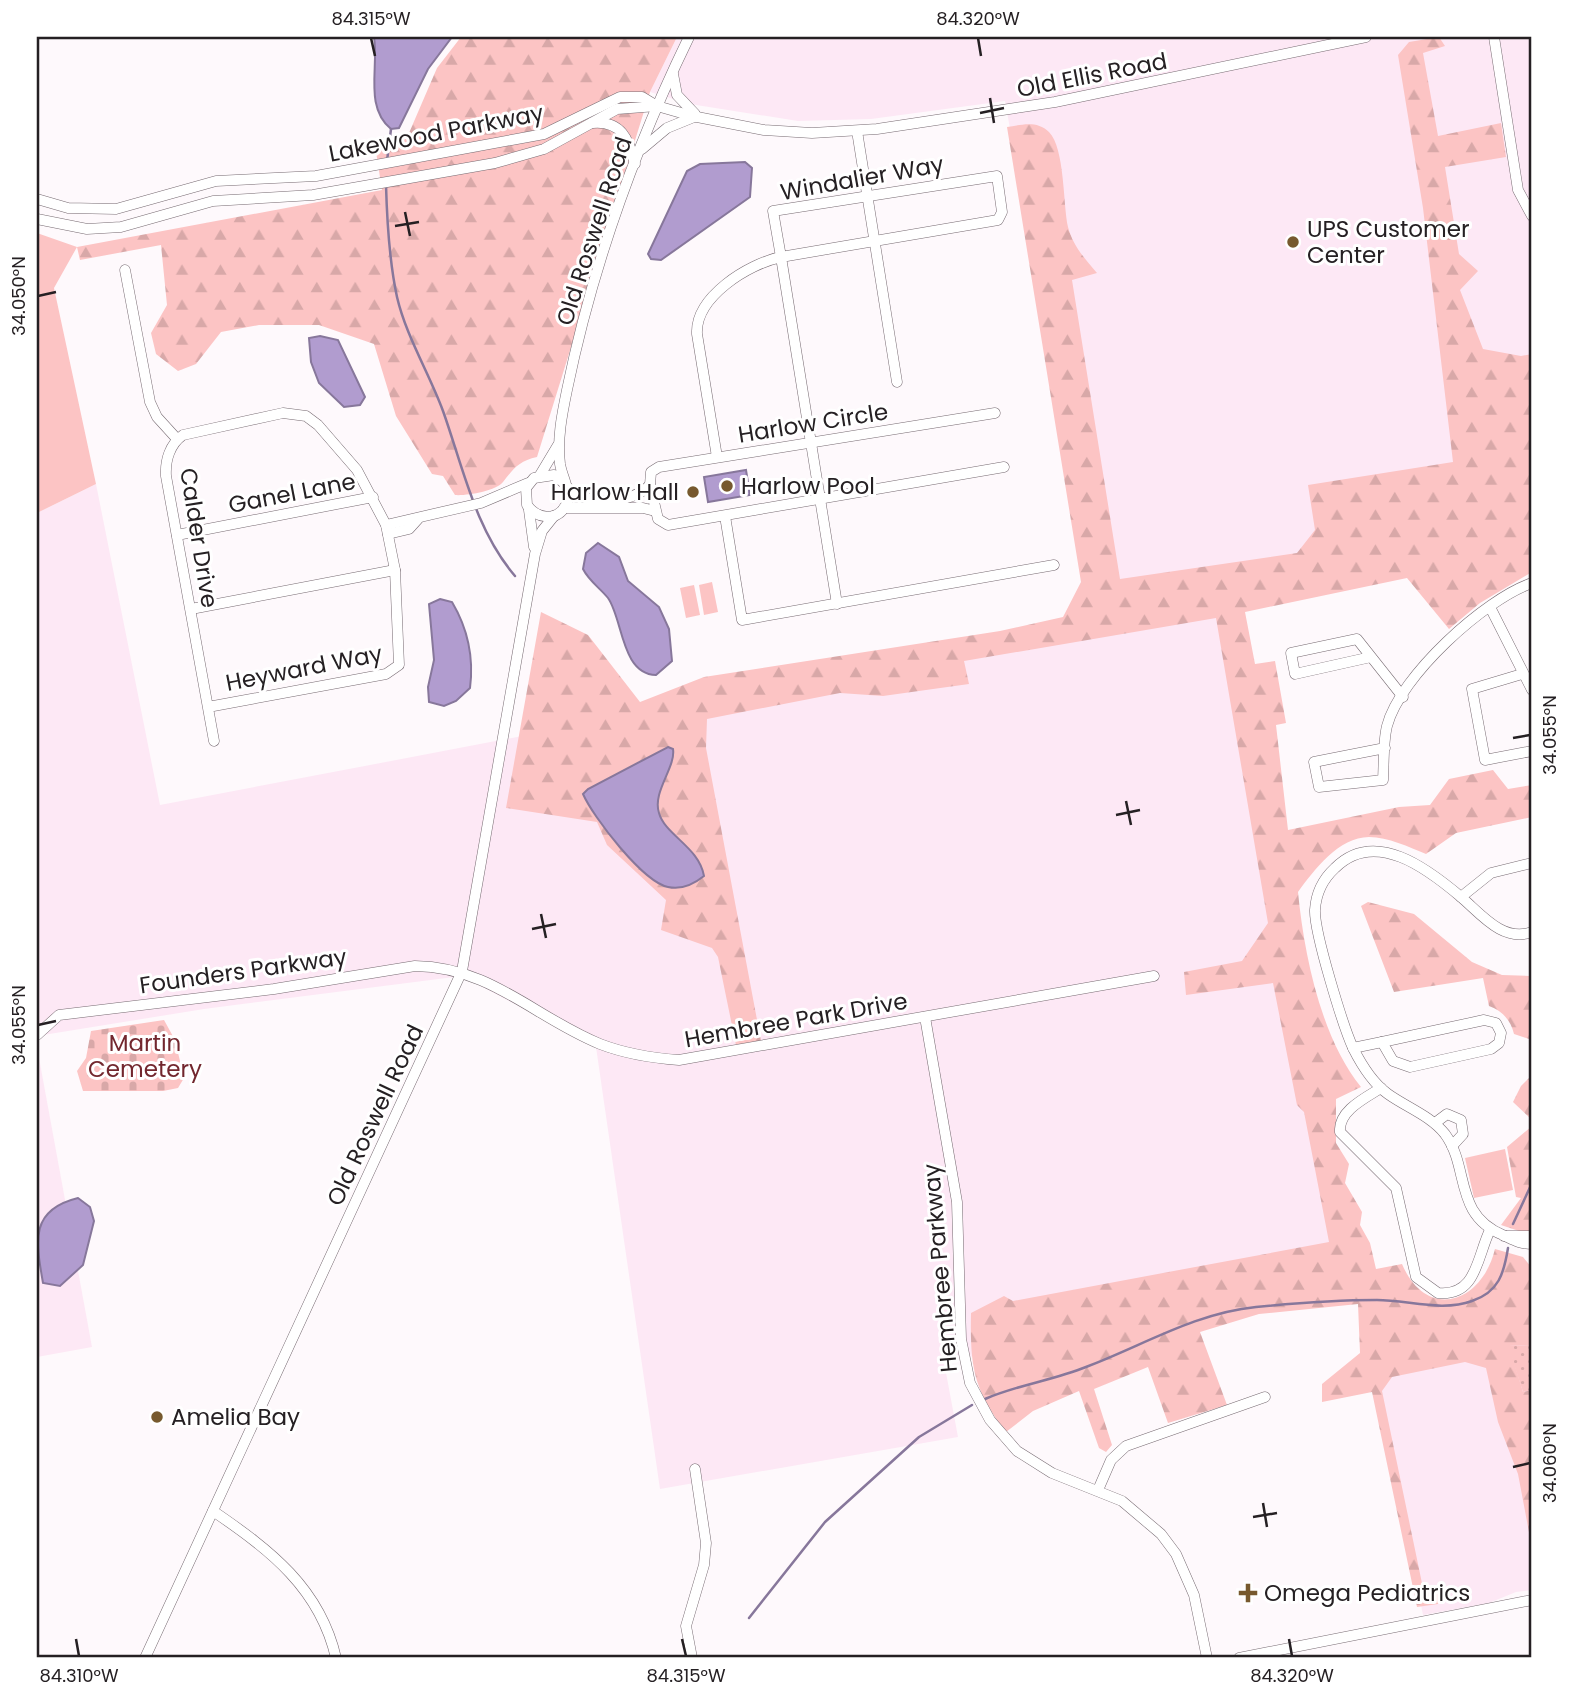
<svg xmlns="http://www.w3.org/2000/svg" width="1569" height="1695" font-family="Poppins,sans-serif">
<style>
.built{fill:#fde8f5}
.grass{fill:url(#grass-dots)}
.forest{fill:url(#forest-firs)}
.cemetery{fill:url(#cemetery-stones)}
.park{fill:#fcc4c4}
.water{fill:#b19ccf;stroke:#87779b;stroke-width:2}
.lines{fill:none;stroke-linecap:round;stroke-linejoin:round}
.stream{stroke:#87779b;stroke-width:2.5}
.minor-casing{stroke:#776b72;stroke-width:11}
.minor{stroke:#fff;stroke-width:10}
.ticks{fill:none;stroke:#252023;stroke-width:2.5}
.poi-dot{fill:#77592e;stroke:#fff;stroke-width:2.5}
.labels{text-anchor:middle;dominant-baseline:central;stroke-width:6;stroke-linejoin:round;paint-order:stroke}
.street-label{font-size:23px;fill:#252023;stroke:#fff}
.poi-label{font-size:23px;fill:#252023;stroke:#fff;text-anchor:start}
.park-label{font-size:23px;fill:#72272e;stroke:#fff}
.neatline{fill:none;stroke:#252023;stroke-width:2.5}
.ticks-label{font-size:18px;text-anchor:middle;fill:#252023}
</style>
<defs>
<pattern id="grass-dots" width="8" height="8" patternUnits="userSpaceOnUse" patternTransform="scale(1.75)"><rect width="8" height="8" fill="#fcc4c4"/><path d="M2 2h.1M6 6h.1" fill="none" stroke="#d8a8a8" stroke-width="1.8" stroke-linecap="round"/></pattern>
<pattern id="forest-firs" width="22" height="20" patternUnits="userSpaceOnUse" patternTransform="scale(1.75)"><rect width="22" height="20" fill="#fcc4c4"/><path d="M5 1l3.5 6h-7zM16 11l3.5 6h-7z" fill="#d8a8a8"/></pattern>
<pattern id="cemetery-stones" width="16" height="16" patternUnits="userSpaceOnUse" patternTransform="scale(1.75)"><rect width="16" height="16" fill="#fcc4c4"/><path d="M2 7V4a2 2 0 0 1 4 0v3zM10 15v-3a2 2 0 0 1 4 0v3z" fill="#d8a8a8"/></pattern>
</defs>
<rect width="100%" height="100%" fill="#fef9fc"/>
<g class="built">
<path d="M677,37h855v515l-313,56 138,682 79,26 96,-13v287l-16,2 -27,11 -66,12 -66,-325 -154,20 -259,52 14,75 -298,52 -64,-442 -134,-71 -258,33 -167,27v-523l59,-29 64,321 940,-179 -95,-525 -134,18 -73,2 -108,-17 -40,-12z"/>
<path d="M37,1047l55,300 -55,10z"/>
</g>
<path class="grass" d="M1532,1345v45l-9,2 -15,-46z"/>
<g class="forest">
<path d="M461,37h216l-27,55 -113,365c-18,4 -23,11 -34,25 -7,9 -37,14 -48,13l-12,-19 -11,-2 -36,-58 -22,-72 -55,-19h-60l-38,7 -25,32 -18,7 -22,-17 -5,-21 16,-28 -6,-60 -81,15 -3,-13 305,-57 -8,-51 35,-6 28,-65z"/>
<path d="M1439,37l6,9 -22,7 15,83 63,-13 5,34 -61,10 14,87 19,17 -18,19 23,59 38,7 11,-2v218l-52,31 -31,26 -42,-51 -162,34 10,52 20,-3 11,62 -10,2 12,105 111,-23 31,-2 19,-26 44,-9 15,19 24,-4v32l-76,16 -30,21c-17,-7 -38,-17 -57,-17 -30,0 -55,33 -71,55 6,62 23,146 63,195l-25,12v44l13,21 -4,19 17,29 -2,13 10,18 6,26 26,-5c25,58 80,39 93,-15l28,8 9,11v77l-23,1 14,46 9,-2v158l-14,-74 -20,-52 -12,-54 -21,-6 -73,15 -10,14 41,197 19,8 -4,8 -21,3 -45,-215 -50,10v-18l38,-31 -2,-49 -99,10 -59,18 27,73 -59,18 -20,-56 -54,22 18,56 -6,7 -7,-4 -20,-57 -46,20 -27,21c-33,-43 -36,-66 -35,-119l33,-17 9,5 316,-59 -25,-130 -7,-7 -24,-122 -87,12 -2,-23 58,-11 26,-38 -52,-305 -252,43 5,23 -86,12 -43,-3 -133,26 -1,29 55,293 -25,4 -18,-88 -6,-9 -51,-18 5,-30 -59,-55 -10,-23 -91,-14 35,-196 47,23 52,67 64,-25 296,-46 63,-14 18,-35 -74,-455c14,-2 30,-7 42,5 16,16 14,73 19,95 5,19 17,32 29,46l-25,7 48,299 177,-26 18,-23 -7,-45 145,-23 -30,-254 -25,-153 11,-13z"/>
<path d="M1368,902l46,12 58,48 30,13 30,1v60l-3,3 -15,-5c-3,-13 -11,-23 -25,-28l-6,-28 -89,14 -33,-86z"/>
<path d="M1532,1075v45l-19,-18 8,-16z"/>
<path d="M1532,1126v107l-10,-1 -21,-7 20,-27 -5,-1 -9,-50z"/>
</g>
<path class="cemetery" d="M164,1020l11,20 9,38 -6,10 -15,3h-80l-6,-20 9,-13 5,-27z"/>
<g class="park">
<path d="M37,233l40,14 -23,41 42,196 -59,29z"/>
<path d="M712,582l6,30 -14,3 -5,-30z"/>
<path d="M694,585l6,30 -14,3 -6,-30z"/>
<path d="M1505,1149l8,41 -39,8 -9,-40z"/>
</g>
<g class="water">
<path d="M374,37h78l-24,32 -29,59 -8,1c-27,-22 -12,-62 -17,-92z"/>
<path d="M745,162l7,6 -2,29 -89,63 -10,-1 -3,-5 39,-83 13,-7z"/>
<path d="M320,336l18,4 27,57 -5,8 -16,2 -25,-24 -8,-21 -2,-24z"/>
<path d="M746,470l4,25 -42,7 -4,-25z"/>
<path d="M598,543l21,14 9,24 31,26 10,22 3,32 -16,14c-35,-1 -33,-56 -48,-77 -8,-10 -19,-17 -25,-29l3,-16z"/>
<path d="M440,599l12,3c16,27 22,55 18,86l-14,13 -12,5 -15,-4 -1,-15 6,-27 -5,-56z"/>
<path d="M668,747l5,2c3,18 -21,43 -14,64 6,22 40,34 45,63 -10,8 -23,14 -36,11 -25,-5 -75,-70 -85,-93l5,-5z"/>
<path d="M78,1198l12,9 4,14 -11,44 -23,21 -17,-3c-7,-41 -14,-73 35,-85z"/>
</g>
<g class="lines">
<g class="stream">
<path d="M387,161l4,-32"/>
<path d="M386,185c1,37 3,75 11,112 9,39 32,76 46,114 20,56 32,118 72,165"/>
<path d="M1513,1224l19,-41"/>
<path d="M985,1399c32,-14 69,-19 101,-32 56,-21 109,-54 170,-60 40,-4 81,-7 121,-7 31,0 65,12 95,1 27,-9 32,-28 36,-53"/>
<path d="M749,1618l76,-96 94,-85 53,-32"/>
</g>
<defs>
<g id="minor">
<path d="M1494,37l24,153 14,26"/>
<path d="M673,74l4,21 18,19"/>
<path d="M592,123c29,-3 37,16 43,41"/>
<path d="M857,131l40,251"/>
<path d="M642,149l25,-21 27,-11"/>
<path d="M37,199l31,9 48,1 100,-28 100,-5 228,-42 76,-37h22l15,9 35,10 72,14 48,3 65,-4 178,-27 311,-65"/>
<path d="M37,219l50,10 34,-2 92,-26 100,-6 182,-32 49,-14 73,-40 40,-3"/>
<path d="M125,270l25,132 7,15 20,22"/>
<path d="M995,413l-336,54 -8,5 -1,13 8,34 10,6 336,-58"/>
<path d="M717,457l-20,-123c-2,-37 51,-70 84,-77l-8,-46 224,-35 5,36 -4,8 -217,37 56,347"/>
<path d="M540,475l18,-30"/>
<path d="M565,484l-11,-9 -20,3 -8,10 1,17c10,14 30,17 39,0 6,-13 -4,-28 -6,-41 -3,-25 2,-50 7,-74 25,-122 68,-242 122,-353"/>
<path d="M567,487c21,20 63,17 83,-2"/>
<path d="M564,508h79l12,3"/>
<path d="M529,510l5,37"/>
<path d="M725,516l17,104 312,-55"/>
<path d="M386,525l95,-22 47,-20"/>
<path d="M388,534l21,-5 9,-10"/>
<path d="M177,535l196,-38"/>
<path d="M1490,607l42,83"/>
<path d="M191,609l204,-39"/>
<path d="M1371,657l-76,17 -4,-21 66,-14 46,58"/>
<path d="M1522,674l-50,15 13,71 47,-9"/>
<path d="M208,707l178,-33 13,-9 -4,-95 -9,-45 -29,-55 -39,-45 -12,-9 -23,-3 -100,22c-13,9 -18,25 -17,41l48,265"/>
<path d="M1385,748l-71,14 5,25 64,-7c1,-17 0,-38 4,-54 13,-50 98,-127 145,-143"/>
<path d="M1532,863l-41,10 -30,24c20,17 42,46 71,35"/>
<path d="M1461,897c-33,-28 -86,-69 -126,-29 -12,11 -19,25 -20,42 -1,22 28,116 38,138 8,16 21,36 35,46 18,13 43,22 57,40 25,34 8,80 58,101 11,5 17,9 29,9"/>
<path d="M925,1017l32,185 4,137 9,44 20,37 27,31 35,22 70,28 39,33 15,20 18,41 13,63"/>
<path d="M1484,1020l12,3 5,10 -2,10 -8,6 -81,18 -17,-6 -11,-19z"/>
<path d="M37,1035l22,-20 215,-26 141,-23c76,1 119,51 185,78 26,10 51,14 79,16l475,-84"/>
<path d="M1353,1048l29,-6"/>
<path d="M1381,1088c-16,10 -43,23 -41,44l56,56 20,89 22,16c39,4 39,-37 52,-63"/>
<path d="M1435,1123l12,-9 14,6 2,14 -11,12"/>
<path d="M1504,1236h28"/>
<path d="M1098,1490l13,-30 15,-14 139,-49"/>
<path d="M213,1511c57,39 107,77 123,147"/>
<path d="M145,1658l317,-687 73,-417 7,-23 12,-15"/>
<path d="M692,1658l-6,-32 18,-61 2,-22 -11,-74"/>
<path d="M1239,1658l293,-58"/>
</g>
</defs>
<use href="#minor" class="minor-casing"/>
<use href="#minor" class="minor"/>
</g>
<path class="ticks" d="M371,38l4,18M978,38l3,18M990,98l4,25M980,113l24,-5M405,212l5,24M395,226l24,-4M38,296l18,-4M1513,738l17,-3M1126,801l5,24M1116,815l24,-5M541,914l5,24M532,929l24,-5M38,1025l18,-4M1513,1467l17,-4M1263,1503l4,24M1253,1517l24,-4M76,1639l3,17M682,1639l4,17M1289,1639l3,17"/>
<g class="poi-dot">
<circle cx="1293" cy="242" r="7"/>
<circle cx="727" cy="486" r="7"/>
<circle cx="693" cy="492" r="7"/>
<circle cx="157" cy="1417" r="7"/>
<path d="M1244.5 1582.5h7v7h7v7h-7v7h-7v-7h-7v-7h7z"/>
</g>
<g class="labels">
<g class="street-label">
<text transform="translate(1092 75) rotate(-11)">Old Ellis Road</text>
<text transform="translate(436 133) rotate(-11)">Lakewood Parkway</text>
<text transform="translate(862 178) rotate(-10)">Windalier Way</text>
<text transform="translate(594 231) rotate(-72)">Old Roswell Road</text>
<text transform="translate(813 423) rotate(-9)">Harlow Circle</text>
<text transform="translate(292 493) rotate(-11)">Ganel Lane</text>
<text transform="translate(199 538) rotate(81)">Calder Drive</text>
<text transform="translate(304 668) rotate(-11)">Heyward Way</text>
<text transform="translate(243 971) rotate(-8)">Founders Parkway</text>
<text transform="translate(796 1020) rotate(-10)">Hembree Park Drive</text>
<text transform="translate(375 1115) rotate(-65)">Old Roswell Road</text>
<text transform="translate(940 1268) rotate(-95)">Hembree Parkway</text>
</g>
<g class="poi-label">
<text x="1307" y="229">UPS Customer<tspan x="1307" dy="26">Center</tspan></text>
<text x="741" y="486">Harlow Pool</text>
<text x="679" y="492" text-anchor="end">Harlow Hall</text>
<text x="171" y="1417">Amelia Bay</text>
<text x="1264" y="1593">Omega Pediatrics</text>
</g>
<g class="park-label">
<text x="145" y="1043">Martin<tspan x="145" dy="26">Cemetery</tspan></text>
</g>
</g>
<rect width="1569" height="1695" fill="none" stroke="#ffffff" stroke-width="77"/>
<rect x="38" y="38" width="1492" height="1618" class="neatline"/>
<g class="ticks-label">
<text x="371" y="25">84.315°W</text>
<text x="978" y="25">84.320°W</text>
<text transform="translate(19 296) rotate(-90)" y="6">34.050°N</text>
<text transform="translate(1550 735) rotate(-90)" y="6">34.055°N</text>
<text transform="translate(19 1025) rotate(-90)" y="6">34.055°N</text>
<text transform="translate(1550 1463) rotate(-90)" y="6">34.060°N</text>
<text x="79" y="1682">84.310°W</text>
<text x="686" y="1682">84.315°W</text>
<text x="1292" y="1682">84.320°W</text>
</g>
</svg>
